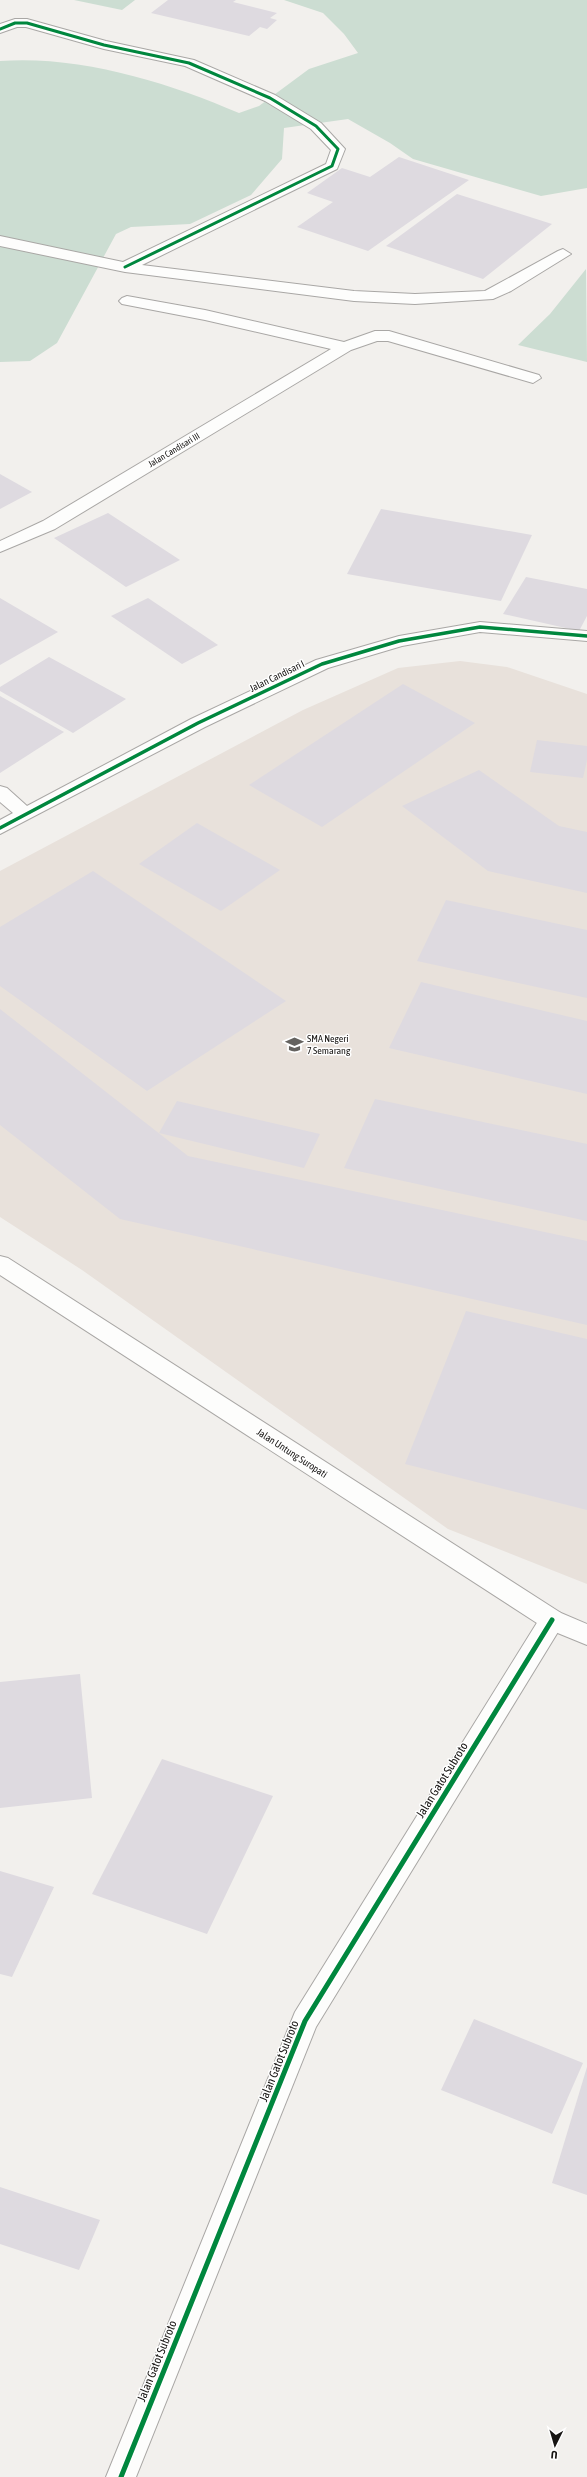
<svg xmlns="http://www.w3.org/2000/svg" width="587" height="2477" font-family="'Asap Condensed',sans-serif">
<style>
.built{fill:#e8e1db}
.green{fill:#ccddd2}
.building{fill:#dedae0}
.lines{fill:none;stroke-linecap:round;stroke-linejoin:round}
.minor-casing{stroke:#a9a7a5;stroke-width:2}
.major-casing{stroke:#a9a7a5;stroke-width:2}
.minor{fill:#fdfdfc;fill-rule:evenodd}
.major{fill:#fdfdfc;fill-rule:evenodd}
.cycleway-far2-casing{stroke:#fff;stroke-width:4.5}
.cycleway-far1-casing{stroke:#fff;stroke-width:6}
.cycleway-casing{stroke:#fff;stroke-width:8}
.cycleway-far2{stroke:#00873e;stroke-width:3}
.cycleway-far1{stroke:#00873e;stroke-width:3.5}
.cycleway{stroke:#00873e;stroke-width:5}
.labels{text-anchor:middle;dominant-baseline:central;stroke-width:3;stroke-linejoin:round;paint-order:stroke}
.far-street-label{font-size:9px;fill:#171513;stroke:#fff}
.street-label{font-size:10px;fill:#171513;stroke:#fff}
.poi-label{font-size:10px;fill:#171513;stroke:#fff;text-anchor:start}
.near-street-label{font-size:12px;fill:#171513;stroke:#fff}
</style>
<rect width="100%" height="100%" fill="#f2f0ed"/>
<path class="built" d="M460,661l47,6 80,27v890l-139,-55 -366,-259 -82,-53v-346l303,-161 95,-42z"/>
<g class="green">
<path d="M74,0h61l-13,10z"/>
<path d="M284,0h303v188l-46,8 -128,-37 -23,-16 -42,-24 -64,9 -2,31 -31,36 -61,29 -59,3 -15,7 -59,109 -27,18 -30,1v-301c78,-6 168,21 239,52l20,-7 50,-37 49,-16 -14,-19 -21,-21z"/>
<path d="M586,269l1,93 -69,-17 32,-31z"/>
</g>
<g class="building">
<path d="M168,0h68l-3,2 44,11 -7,5 7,2 -10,9 -7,-2 -11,9 -98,-23z"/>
<path d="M399,157l70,23 -101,71 -71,-24 36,-25 -26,-9 35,-25 28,9z"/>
<path d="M457,194l95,30 -69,55 -97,-33z"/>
<path d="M0,474l32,18 -32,17z"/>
<path d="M381,509l151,26 -31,66 -154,-27z"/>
<path d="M108,513l72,47 -54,27 -72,-49z"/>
<path d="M526,577l61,12v27l-8,15 -76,-17z"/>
<path d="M0,598l58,34 -58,33z"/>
<path d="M148,598l70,47 -36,19 -71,-48z"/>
<path d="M49,657l77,42 -53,34 -73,-42v-4z"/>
<path d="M403,684l72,39 -153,104 -73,-42z"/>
<path d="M0,696l64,36 -64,41z"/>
<path d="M537,740l50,6v14l-4,18 -53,-6z"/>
<path d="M479,770l80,56 28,6v61l-99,-22 -86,-65z"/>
<path d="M197,823l83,47 -59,41 -82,-47z"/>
<path d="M93,871l193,130 -139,90 -147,-105v-59z"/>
<path d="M446,900l141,30v68l-170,-37z"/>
<path d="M421,982l166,39v73l-198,-46z"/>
<path d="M0,1009l188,147 399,85v84l-467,-106 -120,-94z"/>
<path d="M375,1099l212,45v77l-243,-53z"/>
<path d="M177,1101l143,33 -16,34 -145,-35z"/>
<path d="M466,1311l121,28v171l-182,-46z"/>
<path d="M80,1674l12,124 -92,10v-126z"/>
<path d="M162,1759l111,37 -66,138 -115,-40z"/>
<path d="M0,1871l54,16 -42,90 -12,-3z"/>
<path d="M474,2019l109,44 -31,71 -111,-44z"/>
<path d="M587,2067v128l-35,-12z"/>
<path d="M0,2187l100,33 -21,50 -79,-26z"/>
</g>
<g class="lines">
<defs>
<g id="minor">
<path d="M15,19h12l79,22 88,19 81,35 46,28 24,26 -8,20 -195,96 212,26 61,3 70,-3 73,-40 5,-2 8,5 -60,37 -18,8 -78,5 -61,-3 -229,-29 -125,-26v-10l123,26 203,-98 5,-14 -20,-21 -46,-28 -80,-35 -81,-17 -78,-22h-9l-17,6v-9z"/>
<path d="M127,296l78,14 139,32 31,-11h14l150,44 2,3 -8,5 -145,-42h-11l-26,9 -296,179 -55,23v-11l43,-20 288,-172 -126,-29 -83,-16 -3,-3 3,-3z"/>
<path d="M480,622l107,9v10l-107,-9 -78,14 -74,22 -123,59 -205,107v-14l13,-7 -13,-11v-16l7,2 20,18 164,-87 125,-59 83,-24z"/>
<path d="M552,1610l9,3 3,7 -3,7 -245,400 -180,450h-30l189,-465 248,-399z"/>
</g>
<path id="major" d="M0,1256l8,2 553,355 26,11v21l-44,-18 -543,-352z"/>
</defs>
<use href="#minor" class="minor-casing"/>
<use href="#major" class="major-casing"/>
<use href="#minor" class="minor"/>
<use href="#major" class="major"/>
<defs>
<path id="cycleway-far2" d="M0,29l15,-6h12l77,22 85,18 81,35 46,28 22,23 -6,17 -207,101"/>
<path id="cycleway-far1" d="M0,828l198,-105 124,-59 77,-23 81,-14 107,9"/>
<path id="cycleway" d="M121,2477l184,-456 247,-401"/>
</defs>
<use href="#cycleway-far2" class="cycleway-far2-casing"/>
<use href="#cycleway-far1" class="cycleway-far1-casing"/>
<use href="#cycleway" class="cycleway-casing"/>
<use href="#cycleway-far2" class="cycleway-far2"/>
<use href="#cycleway-far1" class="cycleway-far1"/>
<use href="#cycleway" class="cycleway"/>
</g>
<defs>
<symbol id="school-bare" viewBox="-9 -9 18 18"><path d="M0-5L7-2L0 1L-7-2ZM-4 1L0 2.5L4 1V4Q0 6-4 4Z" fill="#64625f" stroke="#fff" stroke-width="2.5" paint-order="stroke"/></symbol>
</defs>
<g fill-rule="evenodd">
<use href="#school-bare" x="282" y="1032" width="25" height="25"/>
</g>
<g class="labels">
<g class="far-street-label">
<text transform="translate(174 450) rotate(-31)">Jalan Candisari III</text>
</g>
<g class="street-label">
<text transform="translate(277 676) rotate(-26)">Jalan Candisari I</text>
<text transform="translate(292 1453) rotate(33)">Jalan Untung Suropati</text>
</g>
<g class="poi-label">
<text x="307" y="1038">SMA Negeri<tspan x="307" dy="12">7 Semarang</tspan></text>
</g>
<g class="near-street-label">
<text transform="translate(442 1780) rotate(-58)">Jalan Gatot Subroto</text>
<text transform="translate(279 2061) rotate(-68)">Jalan Gatot Subroto</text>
<text transform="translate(157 2361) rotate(-68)">Jalan Gatot Subroto</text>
</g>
</g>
<g transform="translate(555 2445) rotate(185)" stroke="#ffffff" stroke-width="3" paint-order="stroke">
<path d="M0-3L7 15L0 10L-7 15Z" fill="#171513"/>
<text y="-6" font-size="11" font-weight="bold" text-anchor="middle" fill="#171513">U</text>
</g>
</svg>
